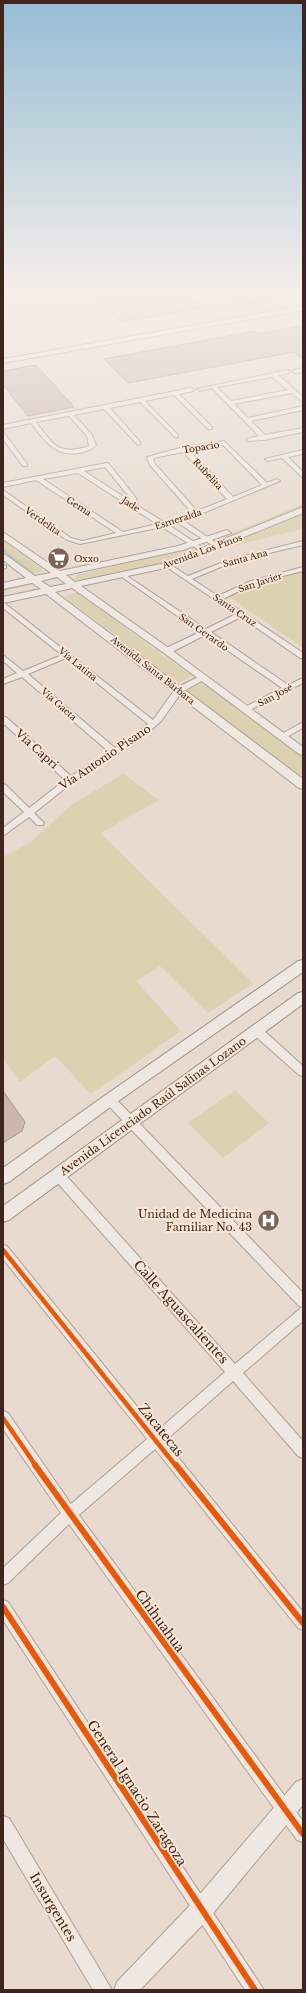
<svg xmlns="http://www.w3.org/2000/svg" width="306" height="1993" font-family="'Libre Baskerville',serif">
<style>
.green{fill:#dcd1b0}
.lines{fill:none;stroke-linecap:round;stroke-linejoin:round}
.stream{stroke:#bacbbc;stroke-width:2}
.building{fill:#ccb7af;stroke:#a9958d}
.minor-casing{stroke:#ad9f97;stroke-width:2}
.tertiary-casing{stroke:#ad9f97;stroke-width:2}
.secondary-casing{stroke:#9d8f87;stroke-width:2}
.minor{fill:#efe7e1;fill-rule:evenodd}
.tertiary{fill:#efe7e1;fill-rule:evenodd}
.secondary{fill:#efe7e1;fill-rule:evenodd}
.cycleway-far1-casing{stroke:#f9e5d4;stroke-width:7}
.cycleway-casing{stroke:#f9e5d4;stroke-width:8}
.cycleway-far1{stroke:#e8590c;stroke-width:4.5}
.cycleway{stroke:#e8590c;stroke-width:6}
.labels{text-anchor:middle;dominant-baseline:central;stroke-width:4;stroke-linejoin:round;paint-order:stroke}
.far-street-label{font-size:9px;fill:#3e251e;stroke:#f9e5d4}
.far-poi-label{font-size:9px;fill:#3e251e;stroke:#f9e5d4;text-anchor:start}
.street-label{font-size:11px;fill:#3e251e;stroke:#f9e5d4}
.poi-label{font-size:11px;fill:#3e251e;stroke:#f9e5d4;text-anchor:end}
.near-street-label{font-size:13px;fill:#3e251e;stroke:#f9e5d4}
</style>
<rect width="100%" height="100%" fill="#e8dace"/>
<g class="green">
<path d="M303,504v3l-87,36 -3,-2z"/>
<path d="M303,513v16l-83,20 76,-34z"/>
<path d="M3,540l39,29 1,2c-13,8 -30,-12 -40,-19z"/>
<path d="M190,548l5,3 -38,14 -77,15 -6,-2 3,-3z"/>
<path d="M303,571v77l-75,-52 33,-15z"/>
<path d="M76,592l116,84 -14,7 -113,-86z"/>
<path d="M201,682l102,75v23l-118,-90z"/>
<path d="M123,774l36,26 -59,33 153,150 -45,30 -48,-47 -24,15 45,50 -90,63 -36,-38 -35,26 -17,-23v-202l28,-15 40,-37z"/>
<path d="M235,1090l34,33 -46,35 -35,-35z"/>
</g>
<g class="lines">
<g class="stream">
<path d="M3,550l30,23"/>
<path d="M3,590l25,-6"/>
</g>
</g>
<g class="building">
<path d="M136,291h45l21,17 -82,14 -25,-24z"/>
<path d="M218,291h60l9,7 -50,8z"/>
<path d="M303,326v33l-9,-7 -166,31 -24,-24 151,-28 3,3z"/>
<path d="M36,365l38,42 -46,9 -25,-31v-14z"/>
<path d="M3,1091l22,31 -3,9 -19,12z"/>
</g>
<g class="lines">
<defs>
<g id="minor">
<path d="M303,368v4l-8,1 -3,-2z"/>
<path d="M287,370l2,1v2l-11,2 25,22v5l-12,-9 -57,11 14,14 55,-12v4l-52,11 14,14 38,-7v4l-39,8 -17,1v-2l12,-3 -47,-48 -12,3 -3,-2zM272,377l16,13 -57,11 -14,-14z"/>
<path d="M191,388l3,2 -1,1 -14,3 33,33v2h-4l-34,-34 -29,6 33,34v2l-2,1 -36,-36 -30,6 30,34v2l-2,1 -34,-36 -30,6 18,20 4,10c-4,5 -11,7 -17,8 -24,4 -35,-13 -48,-30l-28,6v-4zM69,416l18,20 2,10c-30,10 -36,-1 -53,-24z"/>
<path d="M3,433l2,1 22,30v2h-4l-20,-27z"/>
<path d="M224,441l43,42 10,-4 3,2 -96,40 35,24v2h-4l-37,-24 -9,2 37,25 1,1 -3,2 -42,-26 -82,17 -13,-4 -64,-45v-5l68,48 11,3 34,-8 -80,-53 -33,7v-4l104,-20 2,1 27,34 2,8 26,16 28,-9 -42,-48 -3,-8 37,-10zM223,445l39,40 -29,12 -44,-47zM183,452l44,47 -30,12 -42,-47 -2,-6zM105,467l25,31v3l-46,-30zM78,473l79,51 -34,8 -80,-53z"/>
<path d="M303,450v4l-15,3 15,15v6l-21,-20 -14,3 -3,-2z"/>
<path d="M303,541v4l-68,16 -43,18 26,17 33,-15 52,-14v4l-48,12 -32,16 80,54v5h-3l-59,-41 -30,15 77,53 15,-7v5l-57,29h-3v-4l39,-20 -77,-53 -35,18h-6v-4l36,-17 -81,-57 5,-1 82,55 30,-15 -71,-48v-2h4l19,12 43,-17z"/>
<path d="M3,565l3,1v2l-3,1z"/>
<path d="M3,602l150,118 23,-32 24,-12h3l4,2 -25,14 -21,29 -20,18 -68,43 -39,31 10,10 -1,2h-6l-8,-8 -26,19v-8l21,-16 -21,-20v-8l3,1 23,23 36,-28 -62,-57v-6h3l65,59 38,-24 -87,-75 -19,7v-5l14,-6 -14,-12v-6l20,16 39,-16 -59,-47zM66,658l82,66 -13,11 -20,13 -87,-74z"/>
<path d="M303,722v6l-18,10 -3,1 -4,-3z"/>
<path d="M257,1027l4,1 42,38v10l-4,-1 -46,-41 -1,-3 1,-3z"/>
<path d="M110,1096l4,1 189,196v28l-60,52 60,68v17l-5,-2 -65,-75 -68,60 138,171v18l-5,-2 -143,-179 -76,66 224,306v21l-6,-2 -228,-316 -61,59 -5,2v-17l58,-55 -58,-84v-18l5,2 63,91 76,-65 -144,-180v-14l4,1 150,185 68,-59 -171,-193 -2,-4 2,-4 4,-1 4,1 173,193 67,-57 -3,-1 -193,-203 -1,-3 1,-3z"/>
<path d="M3,1600l5,2 256,388h-19l-242,-370z"/>
<path d="M3,1816l6,2 103,172h-19l-90,-151z"/>
</g>
<g id="tertiary">
<path d="M303,306v4l-300,53v-4z"/>
<path d="M303,507v6l-133,54 -89,19 89,63 133,98v8l-4,-1 -135,-101 -92,-65 -17,4 248,187v10l-4,-1 -253,-194 -43,9v-6l38,-8 -9,-6 -29,6v-6l23,-5 -23,-18v-7l32,23 16,-3 -48,-34v-7l57,39 118,-25 49,-16 4,3 -48,17 -117,25 9,7 90,-19zM57,577l9,7 -16,3 -9,-6z"/>
<path d="M303,1779v26l-93,112 -70,73h-26l3,-8 77,-81 102,-119z"/>
</g>
<g id="secondary">
<path d="M303,960v12l-186,130 -108,80 -6,2v-16l104,-74 191,-133z"/>
<path d="M303,992v12l-294,216 -6,2v-16l295,-213z"/>
</g>
</defs>
<use href="#minor" class="minor-casing"/>
<use href="#tertiary" class="tertiary-casing"/>
<use href="#secondary" class="secondary-casing"/>
<use href="#minor" class="minor"/>
<use href="#tertiary" class="tertiary"/>
<use href="#secondary" class="secondary"/>
<defs>
<g id="cycleway-far1">
<path d="M3,1250l173,216"/>
<path d="M3,1418l33,48"/>
</g>
<g id="cycleway">
<path d="M35,1465l268,369"/>
<path d="M176,1465l127,158"/>
<path d="M3,1607l252,383"/>
</g>
</defs>
<use href="#cycleway-far1" class="cycleway-far1-casing"/>
<use href="#cycleway" class="cycleway-casing"/>
<use href="#cycleway-far1" class="cycleway-far1"/>
<use href="#cycleway" class="cycleway"/>
</g>
<linearGradient id="sky" x2="0" y2="1"><stop stop-color="#95bdd6"/><stop offset="0.51" stop-color="#f5eee9"/><stop offset="1" stop-color="#f5eee9" stop-opacity="0"/></linearGradient>
<rect width="306" height="570" fill="url(#sky)"/>
<defs>
<symbol id="supermarket-disc" viewBox="-11 -11 22 22"><circle r="9.5" fill="#7a645c" stroke="#f9e5d4"/><path d="M-6-5.5h2.5l.6 2H6L4.5 2H-2.5L-4.4-4H-6ZM-1.5 3.2a1.3 1.3 0 1 0 .1 0ZM3 3.2a1.3 1.3 0 1 0 .1 0Z" fill="#fff"/></symbol>
<symbol id="hospital-disc" viewBox="-11 -11 22 22"><circle r="9.5" fill="#7a645c" stroke="#f9e5d4"/><path d="M-5-5h3v3.5h4V-5h3V5h-3V1.5h-4V5h-3Z" fill="#fff"/></symbol>
</defs>
<g fill-rule="evenodd">
<use href="#supermarket-disc" x="46" y="546" width="25" height="25"/>
<use href="#hospital-disc" x="256" y="1208" width="25" height="25"/>
</g>
<g class="labels">
<g class="far-street-label">
<text transform="translate(201 447) rotate(-9)">Topacio</text>
<text transform="translate(208 474) rotate(47)">Rubelita</text>
<text transform="translate(131 504) rotate(33)">Jade</text>
<text transform="translate(79 506) rotate(33)">Gema</text>
<text transform="translate(178 519) rotate(-18)">Esmeralda</text>
<text transform="translate(43 521) rotate(35)">Verdelita</text>
<text transform="translate(202 551) rotate(-20)">Avenida Los Pinos</text>
<text transform="translate(245 558) rotate(-15)">Santa Ana</text>
<text transform="translate(260 582) rotate(-18)">San Javier</text>
<text transform="translate(235 610) rotate(34)">Santa Cruz</text>
<text transform="translate(204 632) rotate(35)">San Gerardo</text>
<text transform="translate(78 664) rotate(39)">Vía Latina</text>
<text transform="translate(153 670) rotate(38)">Avenida Santa Bárbara</text>
<text transform="translate(275 695) rotate(-28)">San José</text>
<text transform="translate(59 704) rotate(41)">Vía Gaeta</text>
</g>
<g class="far-poi-label">
<text x="74" y="558">Oxxo</text>
</g>
<g class="street-label">
<text transform="translate(37 749) rotate(42)">Vía Capri</text>
<text transform="translate(105 757) rotate(-34)">Vía Antonio Pisano</text>
<text transform="translate(153 1106) rotate(-36)">Avenida Licenciado Raúl Salinas Lozano</text>
</g>
<g class="poi-label">
<text x="252" y="1214">Unidad de Medicina<tspan x="252" dy="13">Familiar No. 43</tspan></text>
</g>
<g class="near-street-label">
<text transform="translate(181 1312) rotate(48)">Calle Aguascalientes</text>
<text transform="translate(161 1430) rotate(51)">Zacatecas</text>
<text transform="translate(160 1621) rotate(54)">Chihuahua</text>
<text transform="translate(137 1793) rotate(57)">General Ignacio Zaragoza</text>
<text transform="translate(53 1907) rotate(59)">Insurgentes</text>
</g>
</g>
<rect width="306" height="1993" fill="none" stroke="#3e251e" stroke-width="8"/>
</svg>
